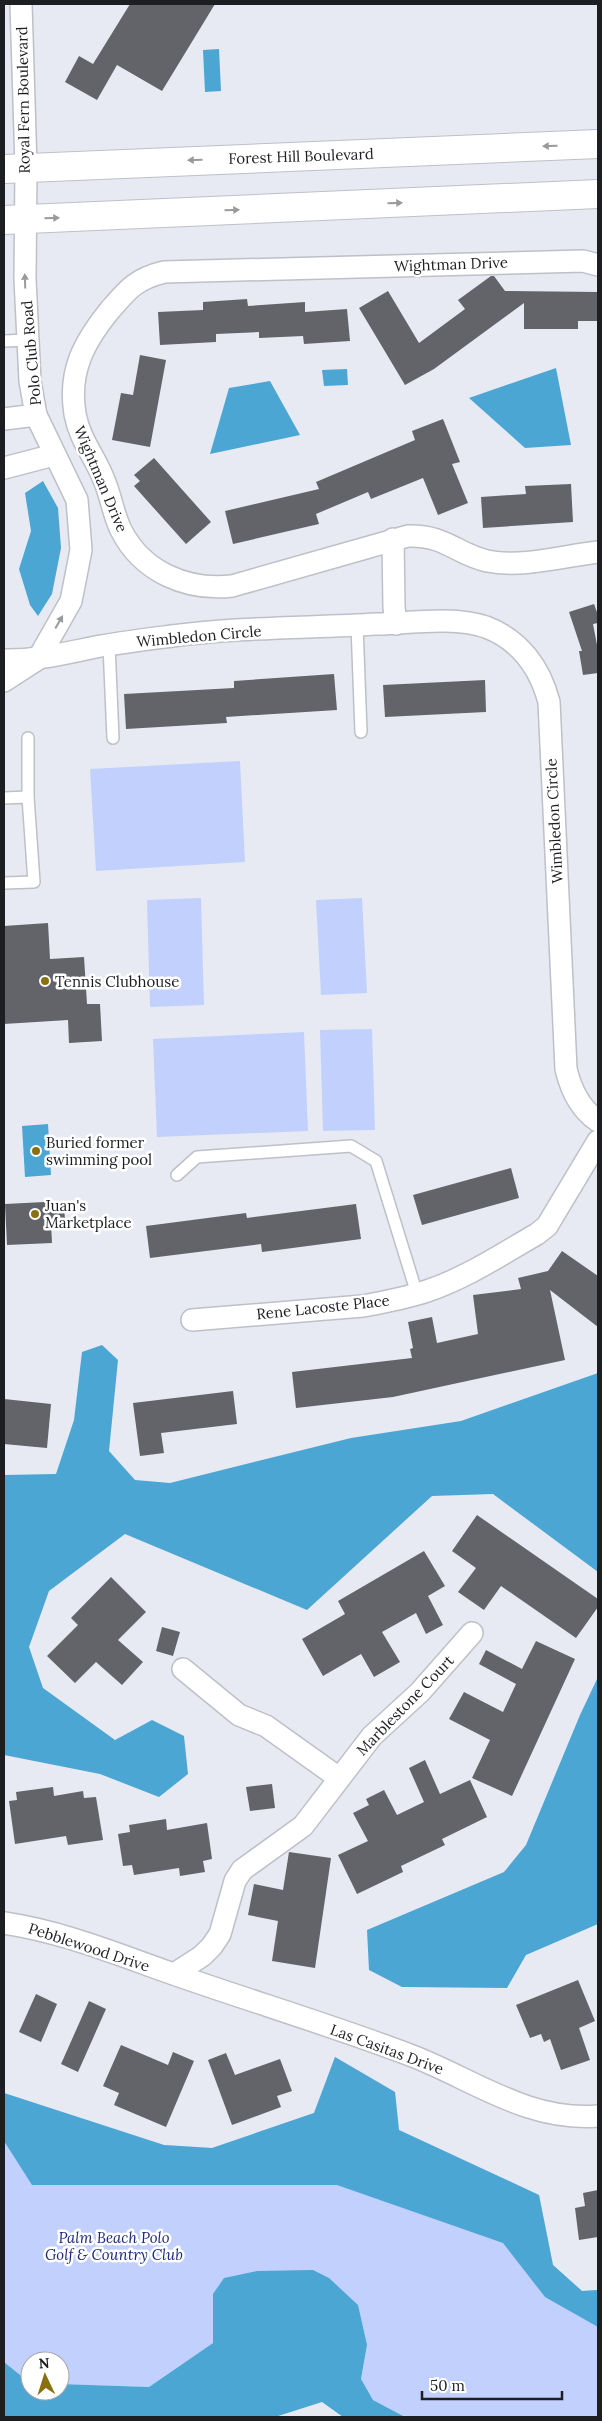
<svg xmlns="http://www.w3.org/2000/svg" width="602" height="2421" font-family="Lora,serif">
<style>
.green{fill:#c2d0fd}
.water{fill:#4ba6d4}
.building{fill:#62646a}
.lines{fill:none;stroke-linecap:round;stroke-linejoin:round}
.lane-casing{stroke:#bdc0c7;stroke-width:14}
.street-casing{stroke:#bdc0c7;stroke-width:24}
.secondary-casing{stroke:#bdc0c7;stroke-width:30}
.lane{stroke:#fff;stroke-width:11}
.street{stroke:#fff;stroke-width:21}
.secondary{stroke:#fff;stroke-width:28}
.oneway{fill:#999a9b}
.poi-dot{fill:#897112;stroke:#fff;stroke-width:2}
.labels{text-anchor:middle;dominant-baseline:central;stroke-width:5;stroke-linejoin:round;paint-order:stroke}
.street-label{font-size:15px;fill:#1d1e21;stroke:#fff}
.poi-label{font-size:15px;fill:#1d1e21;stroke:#fff;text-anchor:start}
.park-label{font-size:15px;font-style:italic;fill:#1d277a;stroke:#fff}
</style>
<rect width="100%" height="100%" fill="#e7eaf2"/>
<g class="green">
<path d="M240,761l5,101 -149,9 -6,-102z"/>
<path d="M201,898l3,107 -54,2 -3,-107z"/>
<path d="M362,898l5,95 -46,2 -5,-95z"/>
<path d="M372,1029l3,101 -52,1 -3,-101z"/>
<path d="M304,1032l4,99 -151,6 -4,-98z"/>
<path d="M335,2057l60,35 4,38 140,65 14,70 29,26 16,-1v127h-193l-32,-17 -12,-21 6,-34 -154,-25v23l-64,44 -89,-3v-23h-30v22l-26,-21v-269l160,52 48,3 102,-35z"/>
</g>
<g class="water">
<path d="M219,49l2,42 -16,1 -2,-42z"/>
<path d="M556,368l15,77 -46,3 -56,-50z"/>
<path d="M347,369l1,16 -24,1 -2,-16z"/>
<path d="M270,381l30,54 -90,19 19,-66z"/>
<path d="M43,481l15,27 3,40 -9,46 -14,22 -8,-11 -11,-36 12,-38 -6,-38z"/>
<path d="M48,1124l3,51 -26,2 -3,-51z"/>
<path d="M102,1345l16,15 -9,91 26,29 35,3 181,-45 110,-17 137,-48v199l-105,-78 -61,2 -125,114 -182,-76 -76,57 -20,56 14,41 72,52 37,-20 32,16 4,38 -29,23 -59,-23 -96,-19v-280l52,-1 18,-54 8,-68z"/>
<path d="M598,1677v247l-72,31 -19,33 -105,-1 -33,-17 -2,-40 137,-58 22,-27 54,-130z"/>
<path d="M335,2057l60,35 4,38 140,65 14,70 29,26 16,-1v37l-53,-30 -42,-54 -166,-58h-305l-28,-44v-48l160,52 48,3 102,-35z"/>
<path d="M313,2270l16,8 29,27 9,40 -6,34 12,21 32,17h-62l-21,-15 -47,15h-271v-55l26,21v8h30v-7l89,3 64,-44v-49l11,-16 33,-7z"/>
</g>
<g class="building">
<path d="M130,4h85l-53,87 -45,-26 -20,35 -32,-18 14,-26 14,8z"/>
<path d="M491,276h3l11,15 93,1v29h-20v8h-54v-26l-90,66 -29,16 -46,-77 29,-17 31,52 46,-34 -7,-9z"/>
<path d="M247,299l1,7 57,-4v10l42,-3 3,32 -46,3 -1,-8 -44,2v-6l-43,2v8l-56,3 -2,-33 45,-2v-8z"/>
<path d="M140,355l26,5 -16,87 -38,-7 9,-47 12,2z"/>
<path d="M443,419l17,43 -8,2 16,39 -30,12 -15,-37 -52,21 -3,-7 -52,22 3,10 -86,20 -8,-33 94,-22 -3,-7 99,-42 -3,-9z"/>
<path d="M154,458l57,64 -25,22 -52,-58 6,-5 -6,-6z"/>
<path d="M571,484l2,38 -90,6 -2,-31 45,-3 -1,-8z"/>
<path d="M594,604l4,11v8l-5,1 5,26v23l-15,2 -4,-24h3l-13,-39z"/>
<path d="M334,674l3,36 -111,7 1,6 -101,6 -2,-35 110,-6v-7z"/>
<path d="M485,680l1,32 -101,5 -2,-32z"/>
<path d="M48,923l2,36 34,-2 3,47h13l2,37 -33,2 -1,-23 -64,4v-98z"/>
<path d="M511,1168l8,30 -97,27 -9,-30z"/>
<path d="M64,1201l1,22 -14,1 1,19 -45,2 -2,-41z"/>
<path d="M356,1204l5,35 -99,13 -1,-8 -111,14 -4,-32 100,-13 1,5z"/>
<path d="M562,1251l36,25v51l-48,-37 15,70 -172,37 -97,11 -4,-36 120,-14 -2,-9 3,-1 -5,-26 24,-5 5,26 41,-9 -5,-39 48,-6 -3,-11 30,-7z"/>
<path d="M233,1391l4,33 -76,9 3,20 -24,3 -7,-53z"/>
<path d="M4,1399l47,5 -4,44 -43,-4z"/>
<path d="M477,1515l121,84v8l-22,31 -75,-52 -17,24 -26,-18 18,-24 -24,-17z"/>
<path d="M424,1551l21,35 -17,10 15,29 -17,9 -10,-21 -34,19 18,30 -26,15 -13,-23 -38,22 -21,-37 43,-25 -7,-13z"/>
<path d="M111,1577l35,35 -28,28 25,22 -21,23 -26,-23 -21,21 -28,-27 31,-31 -7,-7z"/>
<path d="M162,1627l18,5 -7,24 -17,-5z"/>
<path d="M536,1641l39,18 -63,137 -40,-18 18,-38 -41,-21 15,-27 39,20 13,-28 -37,-20 7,-14 36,19z"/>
<path d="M425,1760l15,34 30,-14 17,37 -45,22 3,6 -44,21 2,6 -46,22 -19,-39 30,-14 -15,-28 16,-8 -3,-6 18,-9 13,25 27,-13 -15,-34z"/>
<path d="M272,1784l3,24 -25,3 -4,-24z"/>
<path d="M53,1787l1,9 29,-5 1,7 12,-1 7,43 -35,5 -2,-9 -51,8 -6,-43 8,-1 -1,-8z"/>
<path d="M166,1819l1,11 40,-7 5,36 -9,2 2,11 -25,4 -1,-8 -45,7 -2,-10 -9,1 -5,-32 12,-2 -1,-7z"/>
<path d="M289,1852l42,6 -16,110 -43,-7 6,-40 -30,-6 6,-31 29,6z"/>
<path d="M578,1980l17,41 -16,7 11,32 -29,10 -11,-31 -6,3 -3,-8 -11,4 -14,-33z"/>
<path d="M36,1994l21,10 -16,38 -22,-10z"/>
<path d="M89,2001l17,8 -28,63 -17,-8z"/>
<path d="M121,2045l47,20 5,-13 21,9 -28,66 -52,-22 5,-12 -16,-7z"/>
<path d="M226,2053l9,22 45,-16 12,32 -15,5 4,11 -49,18 -24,-65z"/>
<path d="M598,2190v47l-19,3 -4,-32 10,-2 -2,-13z"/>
</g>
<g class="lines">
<defs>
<g id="lane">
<path d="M4,341l24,-1"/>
<path d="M357,625l4,107"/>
<path d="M109,645l4,93"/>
<path d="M28,738v59"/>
<path d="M4,798l24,-1 6,85 -30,1"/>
<path d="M177,1175l20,-18 154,-11 25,15 41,133"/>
</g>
<g id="street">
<path d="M598,265l-15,-4 -419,11c-28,7 -36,17 -54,38 -26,32 -42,61 -35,104 5,27 20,42 29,66 7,16 9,34 17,50 21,42 66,61 111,56l176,-50c38,-1 48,18 79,25 36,7 76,-5 111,-9"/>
<path d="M4,419l32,-4"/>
<path d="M4,468l50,-13"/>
<path d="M393,539l1,68 2,17"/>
<path d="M4,660c33,1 65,-8 97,-14 24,-4 48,-7 71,-10 68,-9 137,-8 205,-12 32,-1 78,-8 109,3 34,13 54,41 63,75l17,367c5,21 14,40 32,52"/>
<path d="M4,681l34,-22 33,-58 10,-51 -4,-50 -41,-85 -6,-34 -5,-102 1,-112 -5,-163"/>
<path d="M192,1320l171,-14c22,-4 43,-8 64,-15 39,-13 75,-37 110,-57l10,-8 51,-85"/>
<path d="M183,1669l56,46 27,11 73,52"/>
<path d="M4,1923c62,9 122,35 181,55 75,26 151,49 225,77 63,24 118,67 188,61"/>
<path d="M174,1974l28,-18 10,-10 8,-12 15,-53 7,-11 61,-44 69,-90 48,-44 52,-59"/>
</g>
<g id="secondary">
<path d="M4,169l594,-25"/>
<path d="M4,220l594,-26"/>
</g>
</defs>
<use href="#lane" class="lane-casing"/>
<use href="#street" class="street-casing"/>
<use href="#secondary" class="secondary-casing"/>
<use href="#lane" class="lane"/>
<use href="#street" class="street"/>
<use href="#secondary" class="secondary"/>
</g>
<defs><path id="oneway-solid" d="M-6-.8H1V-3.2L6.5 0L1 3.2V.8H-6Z" transform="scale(1.25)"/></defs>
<g class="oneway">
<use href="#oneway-solid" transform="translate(550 146) rotate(178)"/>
<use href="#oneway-solid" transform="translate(195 160) rotate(178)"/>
<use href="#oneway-solid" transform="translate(395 203) rotate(-2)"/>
<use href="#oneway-solid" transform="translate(232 210) rotate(-2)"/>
<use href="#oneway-solid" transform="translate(52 218) rotate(-2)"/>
<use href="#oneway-solid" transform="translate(25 281) rotate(-92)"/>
<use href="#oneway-solid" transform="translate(59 622) rotate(-60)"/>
</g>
<g class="poi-dot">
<circle cx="45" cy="981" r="5"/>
<circle cx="36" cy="1151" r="5"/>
<circle cx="35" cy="1214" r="5"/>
</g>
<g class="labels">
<g class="street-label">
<text transform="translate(23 100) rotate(-91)">Royal Fern Boulevard</text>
<text transform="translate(301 156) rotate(-2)">Forest Hill Boulevard</text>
<text transform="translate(451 264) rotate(-2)">Wightman Drive</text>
<text transform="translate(31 353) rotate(-95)">Polo Club Road</text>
<text transform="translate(101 479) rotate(67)">Wightman Drive</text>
<text transform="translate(199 636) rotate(-5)">Wimbledon Circle</text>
<text transform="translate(554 821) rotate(-93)">Wimbledon Circle</text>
<text transform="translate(323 1307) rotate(-6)">Rene Lacoste Place</text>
<text transform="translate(405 1705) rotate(-46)">Marblestone Court</text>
<text transform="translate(89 1947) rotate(18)">Pebblewood Drive</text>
<text transform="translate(387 2049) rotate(20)">Las Casitas Drive</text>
</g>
<g class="poi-label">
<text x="55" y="981">Tennis Clubhouse</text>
<text x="46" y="1142">Buried former<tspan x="46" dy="17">swimming pool</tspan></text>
<text x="45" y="1205">Juan's<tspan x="45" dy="17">Marketplace</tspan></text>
</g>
<g class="park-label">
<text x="114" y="2237">Palm Beach Polo<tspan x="114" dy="17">Golf &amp; Country Club</tspan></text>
</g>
</g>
<rect width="602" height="2421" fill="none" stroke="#1d1e21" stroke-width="10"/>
<g transform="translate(45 2376) rotate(356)"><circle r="24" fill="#ffffff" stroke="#a5a5a6"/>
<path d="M0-4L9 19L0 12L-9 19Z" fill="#897112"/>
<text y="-8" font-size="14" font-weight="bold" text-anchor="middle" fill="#1d1e21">N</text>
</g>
<path d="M422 2391v8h140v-8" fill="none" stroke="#1d1e21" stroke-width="2.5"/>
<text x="430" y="2391" font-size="15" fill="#1d1e21" stroke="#ffffff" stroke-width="4" paint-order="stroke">50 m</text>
</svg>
